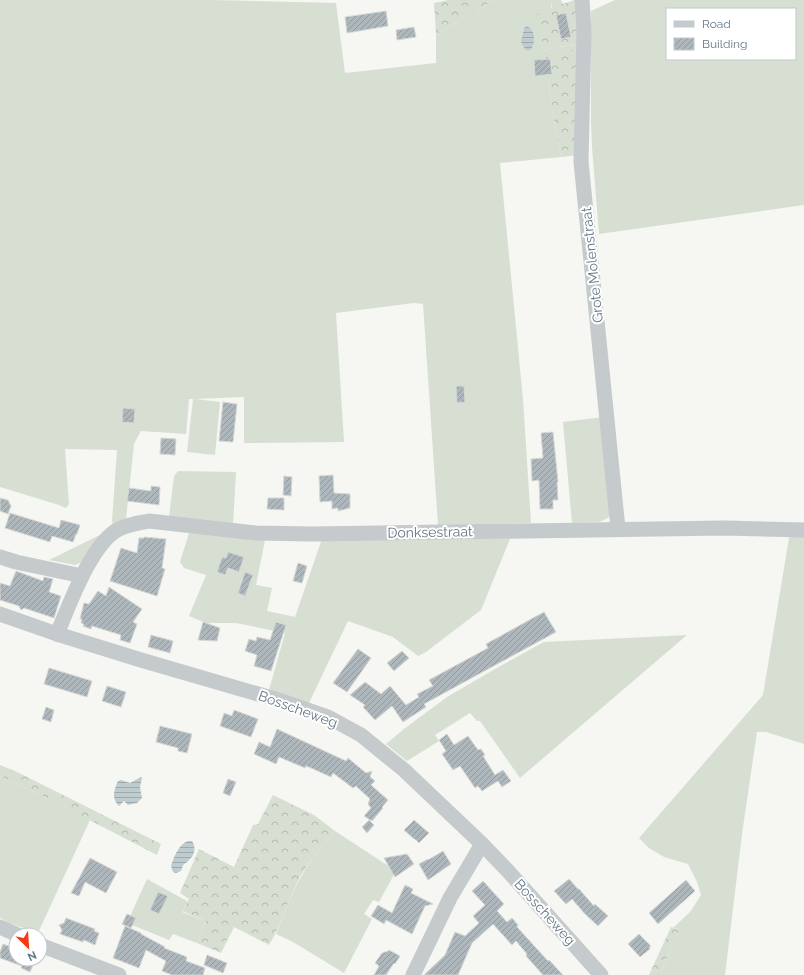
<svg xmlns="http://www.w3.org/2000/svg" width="804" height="975" font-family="Raleway,sans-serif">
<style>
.grass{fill:#d7dfd3;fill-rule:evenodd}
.forest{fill:url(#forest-crowns)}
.water{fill:url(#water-rules)}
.building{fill:url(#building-hatch);stroke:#d7d7d5}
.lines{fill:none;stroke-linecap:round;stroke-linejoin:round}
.minor{stroke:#c5cacc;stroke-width:15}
.labels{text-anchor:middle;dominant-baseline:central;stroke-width:4;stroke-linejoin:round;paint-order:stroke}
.street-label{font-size:14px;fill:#627886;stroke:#fff}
</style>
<defs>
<pattern id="forest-crowns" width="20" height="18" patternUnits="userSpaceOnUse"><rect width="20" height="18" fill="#d7dfd3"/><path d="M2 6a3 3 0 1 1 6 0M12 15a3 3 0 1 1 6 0" fill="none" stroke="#b2bab1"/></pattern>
<pattern id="water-rules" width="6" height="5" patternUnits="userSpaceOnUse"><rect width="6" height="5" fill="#becbcf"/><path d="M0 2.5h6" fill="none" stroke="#9eaaae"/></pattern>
<pattern id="building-hatch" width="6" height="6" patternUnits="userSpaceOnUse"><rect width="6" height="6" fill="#aeb7bc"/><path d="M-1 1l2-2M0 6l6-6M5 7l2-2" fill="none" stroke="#919a9e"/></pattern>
</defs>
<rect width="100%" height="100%" fill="#f6f6f2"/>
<g class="grass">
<path d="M0,0h212l124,3 9,70 91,-10v-28l58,-35h61l-3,1 -8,50 12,-4 22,-2v5l-33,8 7,51 9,48 -61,6 23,236 8,124 -93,2 -15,-221 -9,-1 -78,10 8,129 -100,1v-46l-49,2 25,3 -5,53 -28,-3 6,-53h-4l-3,35 -45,-3 -7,13 -8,75 -13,6 -1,-4 5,-71 -52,-1 4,55 -3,4 -7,-3 -59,-18z"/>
<path d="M615,0h189v205l-205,29 -7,-87 -1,-24v-112zM667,9h128v50h-128z"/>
<path d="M603,417l9,92 -4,9 -9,4 -27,1 -9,-101z"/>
<path d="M178,471l58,1 -3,52 -64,-7 5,-41z"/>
<path d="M190,530l76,5 -10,50 16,3 -5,23 28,6 28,-81 189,-2 -31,76 -55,42 -8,4 -25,-19 -45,-16 -39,82 -40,-13 16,-57 -49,-10h-30l-17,-7 17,-41 -22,-7 -4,-6z"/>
<path d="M790,532l14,1v211l-38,-12h-9l-15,102 -17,141h-65l19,-45 -6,-2 17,-16 11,-17 -4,-13 -9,-18 -24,-7 -15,-9 -10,-10 124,-143z"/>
<path d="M104,533l-15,26 -14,6 -26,-5z"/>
<path d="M687,635l-167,143 -40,-57h-3l-7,-8 -35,22 4,6 -32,20 -21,-17 18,-15 43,-32 48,-28 49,-27z"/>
<path d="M0,776l41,19 49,25 -52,113 -29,-10 -9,-5z"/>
<path d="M335,831l61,40 -17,31 -6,-2 -9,14 8,5 -28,54 -51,-31 -17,-8c8,-20 15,-41 26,-59 9,-16 21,-30 33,-44z"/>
<path d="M147,879l40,22 -5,11 24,9 -9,22 -24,-9 -4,6 -42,-17z"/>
</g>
<g class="forest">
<path d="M448,0h46l-58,35 -2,-32z"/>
<path d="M555,0h6l2,4 11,-4h5l-1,45 -22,2 -12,4 -7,-37 15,-7v-6z"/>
<path d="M571,50h7v105l-17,2 -9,-48 -7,-51c6,-7 18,-7 26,-8z"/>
<path d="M0,765l17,7 144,72 -4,11 -116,-60 -41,-19z"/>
<path d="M273,795l41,20 21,16c-12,14 -24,28 -34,44 -13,23 -19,49 -32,70l-35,-18 -13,26 -24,-10 9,-22 -24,-10 7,-12 -9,-6 19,-44 35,18 19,-42 5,-1z"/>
<path d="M671,927l8,3 -19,45h-11z"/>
</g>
<g class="water">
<path d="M527,26c9,5 8,14 5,22l-4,3 -3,-2 -4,-7 3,-13 1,-2z"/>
<path d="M141,777l1,1 -2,9 2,11 -5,5 -9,2 -4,-4 -5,5c-8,-8 -5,-16 -1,-25l3,-1 9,3z"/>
<path d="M188,841h4c4,6 3,14 -3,19 -1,2 -4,3 -5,4 -2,2 -2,5 -3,7l-5,2 -3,-1 -2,-6c3,-9 7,-21 17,-25z"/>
</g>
<g class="building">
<path d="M386,11l2,15 -41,7 -2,-16z"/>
<path d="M566,13l5,24 -10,2 -5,-24z"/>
<path d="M414,27l2,10 -19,3 -1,-10z"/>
<path d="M550,59l2,15 -17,2 -1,-16z"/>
<path d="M456,386h8l1,16 -8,1z"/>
<path d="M223,402l14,2 -4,38 -14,-1z"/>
<path d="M123,408l12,1 -1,14 -12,-1z"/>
<path d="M553,432l5,50h-1l1,18h-5v9h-13l-1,-29 -7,1 -1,-22 12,-1 -2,-25z"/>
<path d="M161,438l15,1 -1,16 -15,-1z"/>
<path d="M333,475l1,18 16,1v14l-12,3v-3l-6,1v-8l-12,1 -1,-26z"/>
<path d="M284,476l8,1 -1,19 -8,-1z"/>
<path d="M151,486l9,1 -1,18 -32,-4 2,-13 22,3z"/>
<path d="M0,498l8,2 3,6 -3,8 -8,-3z"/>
<path d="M268,498h16v12l-17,-1z"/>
<path d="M10,513l49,15 2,-8 19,5 -3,9h-1l-3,8 -21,-6 -2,6 -45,-14z"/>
<path d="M144,537l22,2 -4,29 3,1 -8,27 -47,-15 11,-33 16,5 2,-15h5z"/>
<path d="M228,552l16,5 -5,15 -11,-4 -3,7 -8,-3 5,-15 4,1z"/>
<path d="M298,563l9,3 -5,17 -9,-2z"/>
<path d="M16,571l27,10 1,-4 9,2 -4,13 12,4 -7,22 -30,-10 -3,2 -2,-4 -19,-6v-17l10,3z"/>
<path d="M245,572l8,3 -8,21 -7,-3z"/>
<path d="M109,587l33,22 -9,13 4,2 -7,19 -10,-3 1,-5 -29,-9 -1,3 -8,-3 1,-2 -3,-1 1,-4h-2l4,-16 5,1 9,-13 8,5z"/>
<path d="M544,612l12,20 -132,72 2,3 -23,15 -11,-16 -17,14 -12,-13 2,-2 -15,-10 15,-13 16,12 9,-8 16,19 13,-8 -2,-3 16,-8 -4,-6 59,-32 -2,-4z"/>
<path d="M203,622l17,6 -3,13 -19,-1z"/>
<path d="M276,622l10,3 -15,46 -17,-5 3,-11 -12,-4 4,-12 7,2 1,-4 13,3z"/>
<path d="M151,635l22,6 -3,12 -22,-6z"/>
<path d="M358,649l13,9 -24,34 -14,-9z"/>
<path d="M402,651l7,7 -15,13 -7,-8z"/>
<path d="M49,668l43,13 -5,16 -43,-13z"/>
<path d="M107,686l19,6 -5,15 -19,-6z"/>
<path d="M46,707l8,3 -3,12 -9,-3z"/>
<path d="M234,710l24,9 -7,18 -31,-11 4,-13 8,3z"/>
<path d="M160,726l32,8 -5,19 -9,-2v-3l-22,-6z"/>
<path d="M277,729l69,32 2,-3 18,15 6,-2 -2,6 5,4 -4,4 17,15 -6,7 1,1 -11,13 -8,-5 7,-8 -3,-4 2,-5 -14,-13 -3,2 -20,-15 -2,4 -20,-9 -5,-2 -1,2 -26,-11 -3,7 -22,-10 5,-12 11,5z"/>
<path d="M447,734l7,11 14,-9 10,14 3,-1 4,6 -2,1 12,19 8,-5 8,11 -9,6 -4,-6 -16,10 -4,-5 -3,2 -15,-22 -7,4 -11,-16 4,-3 -7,-11z"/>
<path d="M228,779l8,3 -6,14 -7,-3z"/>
<path d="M369,820l5,5 -7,8 -5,-6z"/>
<path d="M414,820l15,13 -10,10 -4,-4h-1l-10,-9z"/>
<path d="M443,851l8,13 -23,16 -9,-16 9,-5v1z"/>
<path d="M407,854l7,10 -19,13 -11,-19z"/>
<path d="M90,858l27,14 -11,21 -21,-11 -6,14 -8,-3z"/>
<path d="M569,879l9,10h1l15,17 1,-2 13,12 -10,10 -13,-12 -13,-15 -6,5 -12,-13z"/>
<path d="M686,880l9,11 -37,33 -9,-11z"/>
<path d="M483,881l21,23 -7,7 10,11 5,-4 6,7 -1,2 31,34 1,-1 14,15h-20l-17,-19 1,-2 -11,-13 -4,4 -19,-21 -21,19 -14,32h-34l21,-20 10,-23 10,4 14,-13 -6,-7 12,-11 -13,-14z"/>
<path d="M405,885l8,4 -2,4 22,11 -8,2 -13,28 -26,-14 -2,4 -13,-8 7,-11 14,8z"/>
<path d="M158,892l10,4 -9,18 -9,-4z"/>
<path d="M127,914l9,4 -5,10 -9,-4z"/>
<path d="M66,918l29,11 -1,2 5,2 -4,12 -11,-5 -1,2 -23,-8 2,-4 -3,-5 5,-2z"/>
<path d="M125,926l16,7v1l24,13 -1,1 23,9 -1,4 19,7 -2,7h-31l-10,-4 4,-10 -20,-11 -7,18 -26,-10z"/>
<path d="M639,934l12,12 -2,1 1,2 -10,8 -12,-13z"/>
<path d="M3,944l13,5v10h20l-6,13 -9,-4 1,-2 -22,-8v-6z"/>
<path d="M389,950l11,6 -5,8 -1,-1 -8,12h-12l5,-9 -4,-3 7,-10 6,-2z"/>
<path d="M207,955l20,8 -4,10 -19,-8z"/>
</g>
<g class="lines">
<g class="minor">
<path d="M582,0l2,30 -3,132 37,367"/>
<path d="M0,557l16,5 66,14"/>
<path d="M0,614l57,20 84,26 141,41 46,16 33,18 43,35 78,74 26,27 93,104"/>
<path d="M57,634c12,-28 34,-91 62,-105 10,-5 20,-6 30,-8l107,12 56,1 412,-6 80,2"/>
<path d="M0,927l18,8"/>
<path d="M40,945l79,30"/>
<path d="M413,975l37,-77 32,-54"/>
</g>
</g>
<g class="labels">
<g class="street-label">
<text transform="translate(592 265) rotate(-96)">Grote Molenstraat</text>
<text transform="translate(430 532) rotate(-1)">Donksestraat</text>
<text transform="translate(298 709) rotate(20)">Bosscheweg</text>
<text transform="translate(545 912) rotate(48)">Bosscheweg</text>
</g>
</g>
<rect x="666" y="8" width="130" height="52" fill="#ffffff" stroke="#c0c9cf"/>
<rect x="674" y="21" width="20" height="6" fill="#c5cacc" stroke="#c0c9cf"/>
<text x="702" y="28" font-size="12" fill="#627886">Road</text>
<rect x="674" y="38" width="20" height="12" fill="url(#building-hatch)" stroke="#c0c9cf"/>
<text x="702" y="48" font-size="12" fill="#627886">Building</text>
<g transform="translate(28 947) rotate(155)"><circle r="19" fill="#ffffff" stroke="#c0c9cf"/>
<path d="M0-3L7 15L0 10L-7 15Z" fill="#f43b14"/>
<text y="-6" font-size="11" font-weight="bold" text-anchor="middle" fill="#627886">N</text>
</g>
</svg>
